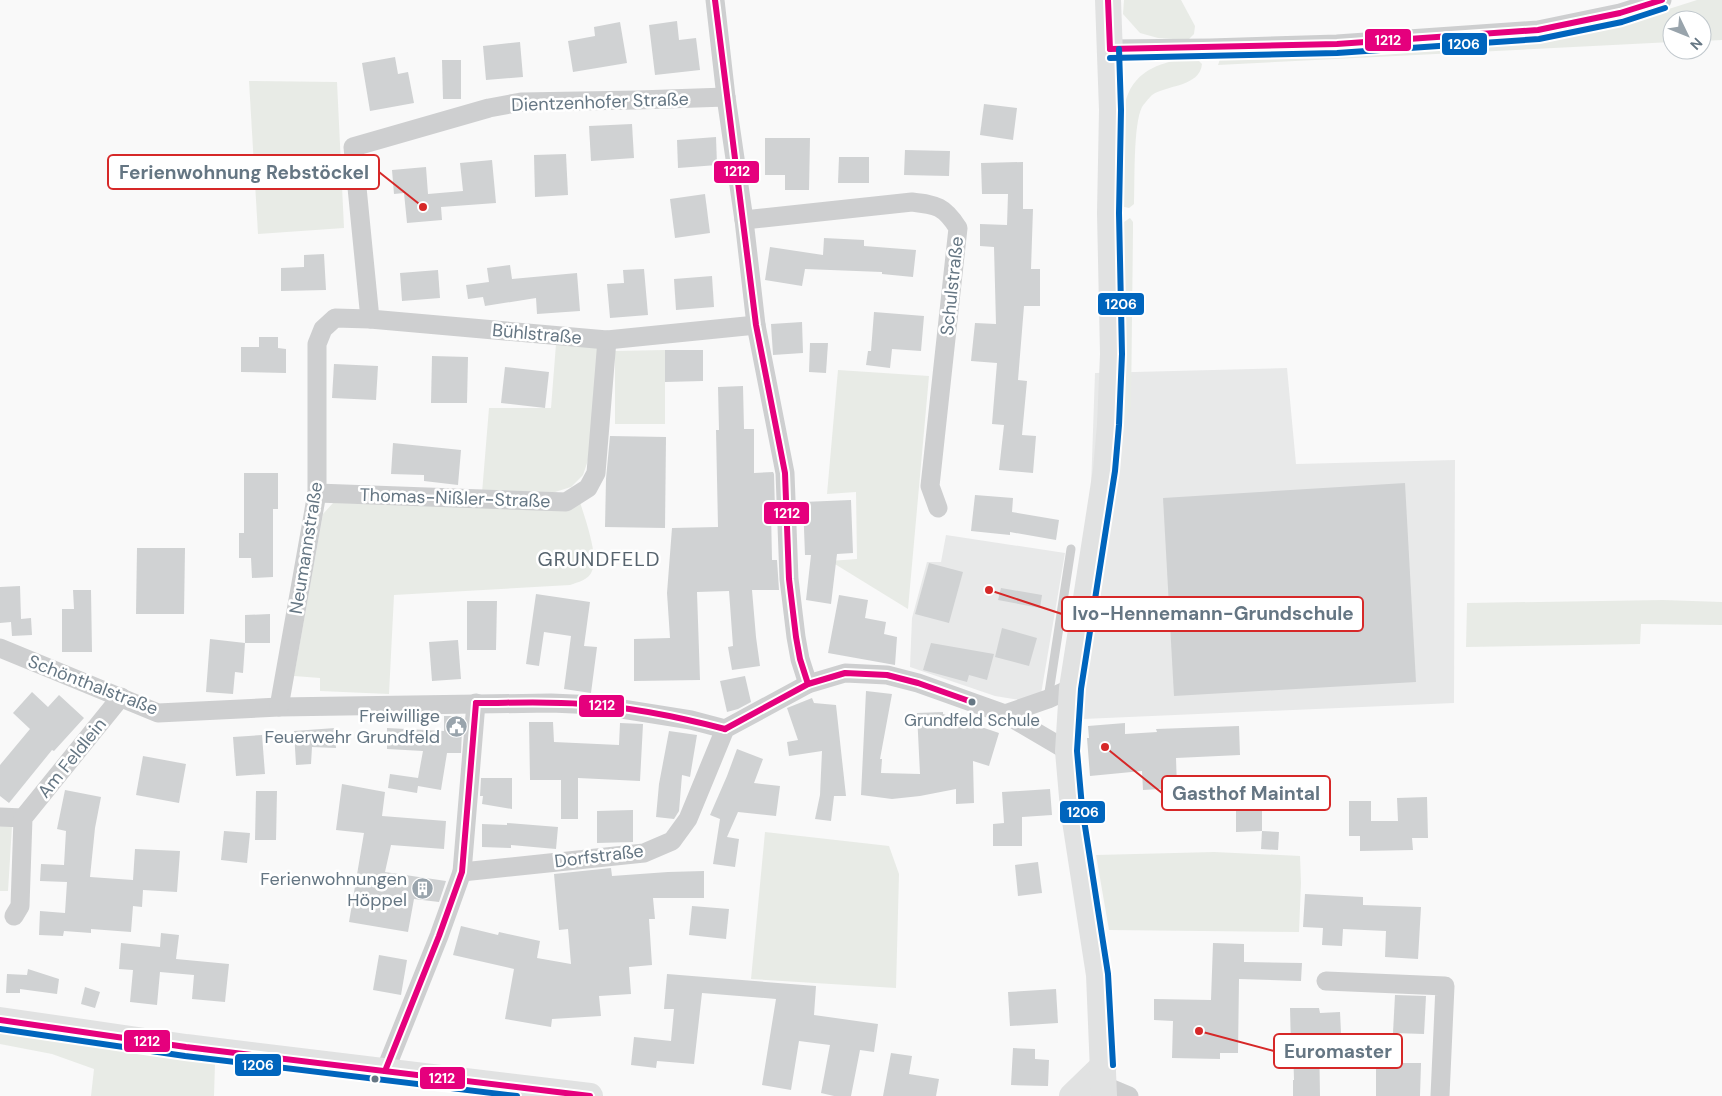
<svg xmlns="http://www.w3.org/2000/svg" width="1722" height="1096" font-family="'DM Sans',sans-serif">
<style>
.built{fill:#e8e9e9}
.green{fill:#e8ebe6}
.building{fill:#d0d2d3}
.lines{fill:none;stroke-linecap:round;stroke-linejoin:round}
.lane{stroke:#cecfd0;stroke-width:9}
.street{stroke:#cecfd0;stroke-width:19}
.secondary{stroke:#e1e2e2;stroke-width:26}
.bus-1-casing{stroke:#fff;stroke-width:10}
.bus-2-casing{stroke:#fff;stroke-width:10}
.bus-1{stroke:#e5007d;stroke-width:6}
.bus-2{stroke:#0065bd;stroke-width:6}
.bus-dot{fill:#657683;stroke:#fff;stroke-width:2}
.labels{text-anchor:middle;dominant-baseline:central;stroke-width:5;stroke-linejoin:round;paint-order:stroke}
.bus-label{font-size:17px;fill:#657683;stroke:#fff}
.street-label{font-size:18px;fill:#657683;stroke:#fff}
.poi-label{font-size:18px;fill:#657683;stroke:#fff;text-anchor:end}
.quarter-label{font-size:20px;letter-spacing:1px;fill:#57646e;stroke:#fff}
.leader{fill:none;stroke:#d62828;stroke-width:2}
.callout-dot{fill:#d62828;stroke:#fff;stroke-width:2}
.callout{fill:#fff;stroke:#d62828;stroke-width:2}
.callout-label{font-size:19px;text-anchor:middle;font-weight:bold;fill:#657683}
.line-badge{stroke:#fff;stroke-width:2}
.badge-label{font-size:14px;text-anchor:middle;font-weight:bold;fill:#fff}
</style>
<rect width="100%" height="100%" fill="#f9f9f9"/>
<g class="built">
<path d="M1287,368l9,96 159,-4 -1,243 -371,16 12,-346z"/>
<path d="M946,535l119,18 -24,141 -22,6 -24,-4 -85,-29 2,-49 15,-56h14z"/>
</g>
<g class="green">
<path d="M1124,0h57l14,26 -1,8 -6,6 -30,-2 -18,-5 -17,-19z"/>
<path d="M1697,0h25v40l-20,1v-21h-30v22l-454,23 3,-9 316,-19 116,-23z"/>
<path d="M1196,58l6,6c-2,23 -36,21 -50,31 -3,3 -8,9 -10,12 -9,17 -7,76 -8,97l-5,4 -9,-2c1,-22 2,-44 3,-66 1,-14 -1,-33 5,-46 12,-28 41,-34 68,-36z"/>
<path d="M249,81l88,1 7,146 -86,6z"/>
<path d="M1130,218l3,4v9l-2,176 -6,14 -4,2v-199z"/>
<path d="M556,344l43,3 -10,110 -6,18 -12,12 -16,5 -73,1 7,-85h62z"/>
<path d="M665,350v74h-50v-73z"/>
<path d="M838,370l91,6 -21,233 -78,-48 27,-2 -1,-67 -29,2z"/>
<path d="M580,502c5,17 19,54 12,69 -3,9 -14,11 -22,14l-176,10 -5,99 -69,-3v-13l-26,-2 29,-162 10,-11 150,2z"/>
<path d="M1663,600l59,2v23l-81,-1 -1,20 -174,3 1,-44z"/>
<path d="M0,826h12l-4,65h-8z"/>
<path d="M765,832l124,14 10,28 -3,114 -145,-9z"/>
<path d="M1214,852l86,4 1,27 -2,49 -190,-2 -13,-75z"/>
<path d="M0,1027l215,36 -1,33h-123l3,-27 -42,-15 -52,-10z"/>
</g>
<g class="building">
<path d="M677,21l2,19 17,-2 4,32 -45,5 -6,-50z"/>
<path d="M620,22l7,41 -54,9 -5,-31 27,-5 -1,-9z"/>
<path d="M520,42l3,35 -37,3 -3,-34z"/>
<path d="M395,57l3,17 10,-2 6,31 -44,8 -8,-48z"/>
<path d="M442,60h19v39h-18z"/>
<path d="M984,104l33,4 -4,32 -33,-5z"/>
<path d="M632,124l2,34 -43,3 -2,-35z"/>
<path d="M716,137l1,28 -39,3 -1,-28z"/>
<path d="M765,138h45l-1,52h-24v-15h-20z"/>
<path d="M905,150l45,1 -1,25 -45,-1z"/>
<path d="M566,154l2,41 -33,2 -1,-42z"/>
<path d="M839,157h30v26h-31z"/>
<path d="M492,160l4,43 -55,4 1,13 -35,3 -3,-30 -10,1 -2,-24 34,-3 2,27 35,-3 -3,-28z"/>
<path d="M1023,162v47h10l-2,60h9v37h-16l-6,74 9,1 -5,54 14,1 -3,37 -34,-3 5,-45 -12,-1 5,-61 -26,-2 4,-38 21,1 -2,-77 -14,-1v-22l27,1 1,-31h-26l-1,-31z"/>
<path d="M705,194l5,39 -35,5 -5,-39z"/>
<path d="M824,238l40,2v6l52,4 -3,27 -31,-3v-2l-77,-3 -3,17 -37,-6 5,-33 53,8z"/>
<path d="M324,254l2,36 -45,1v-23l23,-1v-12z"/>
<path d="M510,265l2,14 65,-6 3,38 -43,3 -1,-16 -51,8 -2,-9 -15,2 -2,-14 23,-3 -2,-14z"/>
<path d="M644,269l4,46 -38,3 -3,-34 17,-1 -1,-13z"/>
<path d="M438,270l2,28 -38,3 -2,-28z"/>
<path d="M712,276l2,31 -38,3 -2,-31z"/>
<path d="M874,312l50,4 -3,35 -29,-2 -2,19 -24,-3 2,-14h3z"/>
<path d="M802,322l1,31 -30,2 -2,-31z"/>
<path d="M259,337h19v11l8,1v24l-45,-1v-25h18z"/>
<path d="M810,343h18l-2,30 -17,-1z"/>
<path d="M665,350h38v31l-38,1z"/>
<path d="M432,356l36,1 -1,46h-36z"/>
<path d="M334,364l44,2 -2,34 -44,-2z"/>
<path d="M505,367l44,5 -4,36 -44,-5z"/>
<path d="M743,386l1,43h10v44l19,-1 1,2 1,37h-4l1,49h5l2,30h-27l4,47 4,29 -28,4 -4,-23 5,-1 -4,-55 -32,1 3,88 -66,1v-42l36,-1 -3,-45 5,-65 46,-1 -2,-97h3l-1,-43z"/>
<path d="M610,436l56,1 -1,91 -60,-1 1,-48z"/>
<path d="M393,443l68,7 -3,35 -34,-4v-6l-33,-1z"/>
<path d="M244,473h34v36h-5v68l-21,1 -1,-20h-12v-25h5z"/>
<path d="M1405,483l11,199 -242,14 -11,-198z"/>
<path d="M975,495l38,3 -1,14 47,8 -3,20 -46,-8v3l-39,-4z"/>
<path d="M851,500l2,53 -16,1 -6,50 -25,-4 5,-45h-6l-2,-53z"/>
<path d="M137,548h48l-1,66h-48z"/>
<path d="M929,563l34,9 -14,51 -34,-9z"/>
<path d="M20,586l1,33 10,-1 1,17 -20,1 -1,-14 -11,1v-36z"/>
<path d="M1001,588l41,7 -2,13 -42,-8z"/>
<path d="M73,590h18l1,62h-30v-43h12z"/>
<path d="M536,594l54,8 -6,44 13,1 -6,46 -27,-4 7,-53 -27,-4 -5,34 -13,-2z"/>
<path d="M839,595l29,5 -3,18 21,4 -2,12 13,3 -2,28 -67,-12z"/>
<path d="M467,601h30l-1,49h-29z"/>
<path d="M270,614v29h-25v-28z"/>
<path d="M1002,628l35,10 -8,28 -34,-9z"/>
<path d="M210,639l35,4 -2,30 -8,-1 -2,22 -27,-2z"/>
<path d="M458,640l3,39 -29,2 -3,-39z"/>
<path d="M931,643l63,11 -7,26 -18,-5 -2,7 -44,-12z"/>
<path d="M745,676l6,26 -13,7 -11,3 -7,-31z"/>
<path d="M866,691l26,3 -12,65h2l-1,14 39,1 -3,-61 26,-1v2l56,19 -10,33 -16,-5 1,42 -18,1v-15l-36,7 -28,3 -31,-4z"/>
<path d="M32,692l16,15 11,-12 25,23 -30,33 -2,-1 -43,53 -9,-7v-31l30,-36 -17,-16z"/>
<path d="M812,698l2,5 22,2 10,91h-12l-3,25 -16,-2 5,-24 2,-44 -33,5 -2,-14 11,-2 -11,-32z"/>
<path d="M444,716h18v14l-1,23h-14l-6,37 -23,-4 -1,7 -29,-5 2,-14 28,4 5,-27 -36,-2v-21l57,3z"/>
<path d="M529,722h24l1,20 65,3 1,-22 23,1 -3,57 -62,-3v41h-17v-39h-31z"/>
<path d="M1125,723v11l32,-2 -1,-3 83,-3 1,29 -64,3 1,30 -34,2 -1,-19 -52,5 -3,-38h2l-1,-12z"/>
<path d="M335,728l1,20 -24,-1 -1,17 -15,1 -2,-34z"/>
<path d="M669,731l28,4 -7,42 -8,-2 -3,36 -5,8 -18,-2 3,-33z"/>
<path d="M262,735l3,39 -29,2 -3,-39z"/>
<path d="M737,749l26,10 -9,24 26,3 -4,30 -38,-4 -11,25 12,2 -4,28 -22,-3 7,-45 -10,-4 17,-39z"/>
<path d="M143,756l43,8 -7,39 -43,-8z"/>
<path d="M481,778h31v31l-30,-5 1,-8h-3z"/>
<path d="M342,784l43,8 -3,24 64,5 -2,28 -53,-4 -6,27 61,9 -7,21 -25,-3 -6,33 -59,-10 15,-89 -28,-3z"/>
<path d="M1050,789l2,26 -30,2v29h-29v-22l11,-1 -2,-31z"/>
<path d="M65,790l36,7 -6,31 -5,49 43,3 2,-31 45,2 -3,41 -34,-2 -1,17 -9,-1 -2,26 -40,-3v4l-27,-2 -1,5 -24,-1 1,-24 25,2 2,-31 -27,-1 1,-17 23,1 2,-34 -9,-2z"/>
<path d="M256,791h21l-1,49h-21z"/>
<path d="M1427,797l1,41h-16l1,12 -53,1v-15h-11v-35h22v20h27l-1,-23z"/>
<path d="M1236,808h26v23l-26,1z"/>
<path d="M633,810v32l-36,1v-32z"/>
<path d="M507,823l51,4 -2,22 -45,-4v3l-29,-1v-23l25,1z"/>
<path d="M224,831l26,2 -3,30 -26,-3z"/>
<path d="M1262,831l17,1 -1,18 -17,-1z"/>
<path d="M1038,862l4,31 -24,3 -3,-31z"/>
<path d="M611,868l1,8 56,-4 36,-1v27h-51l2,21h-6l3,46 -23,2 2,27 -32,2 2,20 -49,3 -1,8 -46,-8 9,-50 -61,-14 8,-29 37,9 1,-3 41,9 -3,17 34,6 -3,-35 -9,1 -5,-56z"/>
<path d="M1305,894l58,3v8l58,2 -3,52 -33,-2 1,-26 -43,-2 -1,17 -20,-1 1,-17 -20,-1z"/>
<path d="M692,906l37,3 -3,30 -37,-4z"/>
<path d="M161,933l18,2 -3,24 53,5 -4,38 -33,-3 2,-24 -34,-3 -3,33 -27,-3 3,-32 -14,-1 2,-26 39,4z"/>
<path d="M1213,943l31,1v18l58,1 -1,18 -62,-2 -1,74h-18v6l-48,-1 1,-37 -19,-1v-21l57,1z"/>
<path d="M379,955l28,5 -6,35 -28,-5z"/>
<path d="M28,969l31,10 -2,15 -37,-5v4h-14l1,-19 20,1z"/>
<path d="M667,974l149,12 -2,29 64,9 -4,28 -14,-2 -9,46h-17l-13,-3 9,-48 -31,-4 -8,49 -29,-5 14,-86 -74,-6 -8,71 -37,-3 -1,7 -25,-3 3,-28 37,4 3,-32h-10z"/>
<path d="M85,987l15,5 -5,16 -14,-4z"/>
<path d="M1056,989l2,34 -48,3 -2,-34z"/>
<path d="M1395,995l31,1 -2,38 -31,-1z"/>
<path d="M1290,1008h29l1,5 20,-1 1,21h-22l1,63h-27v-16h1l-1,-34h-2z"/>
<path d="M1013,1048l22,1v10l14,1 -1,26 -37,-1z"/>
<path d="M891,1053l21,3 -3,18 30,5 -3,17h-53z"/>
<path d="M1376,1063h45l-1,33h-44z"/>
</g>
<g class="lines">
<path class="lane" d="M1048,699l23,-150"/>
<g class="street">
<path d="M715,0l11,97 18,123 12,105 29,148 4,106 7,58 4,22 8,25"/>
<path d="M1110,49l100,-1 127,-4 201,-14 82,-17 42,-13"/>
<path d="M744,220l168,-18c25,3 32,4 46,26l-28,258 8,22"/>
<path d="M370,319l-17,-172 136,-39 32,-6 117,-2 88,-3"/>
<path d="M317,493l249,9 22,-14 8,-15 11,-133"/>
<path d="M0,648l158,65 121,-6 272,-4 46,2 94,15 34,9"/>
<path d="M279,707l38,-214v-149l6,-15 12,-11 35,1 237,21 149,-15"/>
<path d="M1005,714l43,-15 24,-11"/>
<path d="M0,817l23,1"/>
<path d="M462,872l182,-19 28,-12 16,-22 37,-90 83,-45 37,-11 42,2 31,8 87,31 63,37"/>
<path d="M14,916l6,-10 3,-88 98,-121"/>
<path d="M1326,981l119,5 -5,110"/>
<path d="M385,1071l54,-135 23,-64 14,-169"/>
<path d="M1105,1086l24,10"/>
</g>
<g class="secondary">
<path d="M0,1020l186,27 404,49"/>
<path d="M1072,1096l32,-31"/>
<path d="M1104,1096l-5,-121 -26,-167 -5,-57 4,-63 34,-218 4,-45 3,-71 -3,-141 2,-103 -4,-110"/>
</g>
<defs>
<g id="bus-1">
<path d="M715,0l41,325 29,148 4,106 7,58 4,22 8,25"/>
<path d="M1108,0l2,49"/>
<path d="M1110,49l227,-5 201,-14 82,-17 42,-13"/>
<path d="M476,703c36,0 71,-2 107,1 48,3 96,13 142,25"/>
<path d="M725,729l83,-45 37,-11 42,2 31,8 54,19"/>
<path d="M0,1020l186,27 404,49"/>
<path d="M385,1071l54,-135 23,-64 14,-169"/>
</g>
<g id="bus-2">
<path d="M1110,58l227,-5 202,-14 83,-17 43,-14"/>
<path d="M0,1029l185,27 332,40"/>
<path d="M1113,1065l-5,-91 -26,-167 -5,-56 4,-62 34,-218 4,-46 3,-71 -3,-141 2,-103 -2,-61"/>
</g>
</defs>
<use href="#bus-1" class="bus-1-casing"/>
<use href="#bus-2" class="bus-2-casing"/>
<use href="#bus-1" class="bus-1"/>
<use href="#bus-2" class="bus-2"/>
</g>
<defs>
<symbol id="civic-disc" viewBox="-11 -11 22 22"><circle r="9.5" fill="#99a4ac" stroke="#fff"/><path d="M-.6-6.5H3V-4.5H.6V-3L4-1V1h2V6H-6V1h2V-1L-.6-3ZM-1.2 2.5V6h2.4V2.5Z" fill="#fff"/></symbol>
<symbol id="building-disc" viewBox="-11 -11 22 22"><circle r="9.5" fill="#99a4ac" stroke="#fff"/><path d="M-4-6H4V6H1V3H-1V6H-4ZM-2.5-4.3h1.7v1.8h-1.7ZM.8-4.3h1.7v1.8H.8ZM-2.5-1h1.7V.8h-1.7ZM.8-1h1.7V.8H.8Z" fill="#fff"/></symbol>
</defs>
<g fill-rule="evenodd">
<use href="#civic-disc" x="444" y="714" width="25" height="25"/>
<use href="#building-disc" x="410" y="876" width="25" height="25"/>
</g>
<g class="bus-dot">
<circle cx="972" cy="702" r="4.5"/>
<circle cx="375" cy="1079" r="4.5"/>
</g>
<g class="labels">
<g class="bus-label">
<text x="972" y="720">Grundfeld Schule</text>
</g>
<g class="street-label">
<text transform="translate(600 102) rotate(-2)">Dientzenhofer Straße</text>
<text transform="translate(952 286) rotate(-84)">Schulstraße</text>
<text transform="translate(537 334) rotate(5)">Bühlstraße</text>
<text transform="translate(455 498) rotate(2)">Thomas-Nißler-Straße</text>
<text transform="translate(306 548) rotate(-81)">Neumannstraße</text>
<text transform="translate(93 685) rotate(21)">Schönthalstraße</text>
<text transform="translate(72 758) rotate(-51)">Am Feldlein</text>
<text transform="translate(599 856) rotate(-7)">Dorfstraße</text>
</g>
<g class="poi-label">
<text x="440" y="716">Freiwillige<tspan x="440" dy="21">Feuerwehr Grundfeld</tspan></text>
<text x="407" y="879">Ferienwohnungen<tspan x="407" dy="21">Höppel</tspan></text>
</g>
<g class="quarter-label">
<text x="599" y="559">GRUNDFELD</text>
</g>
</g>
<path class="leader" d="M423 207L379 172M989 590L1062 614M1105 747L1162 793M1199 1031L1274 1051"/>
<g class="callout-dot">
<circle cx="423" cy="207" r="5"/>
<circle cx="989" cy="590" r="5"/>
<circle cx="1105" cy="747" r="5"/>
<circle cx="1199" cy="1031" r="5"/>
</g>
<g class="callout">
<rect x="108" y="155" width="271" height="34" rx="5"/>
<rect x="1062" y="597" width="301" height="34" rx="5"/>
<rect x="1162" y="776" width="168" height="34" rx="5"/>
<rect x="1274" y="1034" width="128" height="34" rx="5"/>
</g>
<g class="callout-label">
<text x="244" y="179">Ferienwohnung Rebstöckel</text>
<text x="1213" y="620">Ivo-Hennemann-Grundschule</text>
<text x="1246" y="800">Gasthof Maintal</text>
<text x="1338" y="1058">Euromaster</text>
</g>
<g class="line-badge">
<rect x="1364" y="28" width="48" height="24" rx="5" fill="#e5007d"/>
<rect x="1441" y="32" width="47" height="24" rx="5" fill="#0065bd"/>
<rect x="713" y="160" width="47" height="24" rx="5" fill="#e5007d"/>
<rect x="1097" y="292" width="48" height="24" rx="5" fill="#0065bd"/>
<rect x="763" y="501" width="47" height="24" rx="5" fill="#e5007d"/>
<rect x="578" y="694" width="47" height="24" rx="5" fill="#e5007d"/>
<rect x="1059" y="800" width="47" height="24" rx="5" fill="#0065bd"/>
<rect x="123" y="1029" width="48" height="24" rx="5" fill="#e5007d"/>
<rect x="234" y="1053" width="48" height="24" rx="5" fill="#0065bd"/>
<rect x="419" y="1066" width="47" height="24" rx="5" fill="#e5007d"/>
</g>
<g class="badge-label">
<text x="1388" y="45">1212</text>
<text x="1464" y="49">1206</text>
<text x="737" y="176">1212</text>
<text x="1121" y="309">1206</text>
<text x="787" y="518">1212</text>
<text x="602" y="710">1212</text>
<text x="1083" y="817">1206</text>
<text x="147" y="1046">1212</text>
<text x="258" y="1070">1206</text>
<text x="442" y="1083">1212</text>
</g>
<g transform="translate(1687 35) rotate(133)"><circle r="24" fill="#ffffff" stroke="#c1c8cd"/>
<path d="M0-4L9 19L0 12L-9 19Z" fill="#99a4ac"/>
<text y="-8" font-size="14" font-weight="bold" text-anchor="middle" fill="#657683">N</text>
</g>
</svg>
